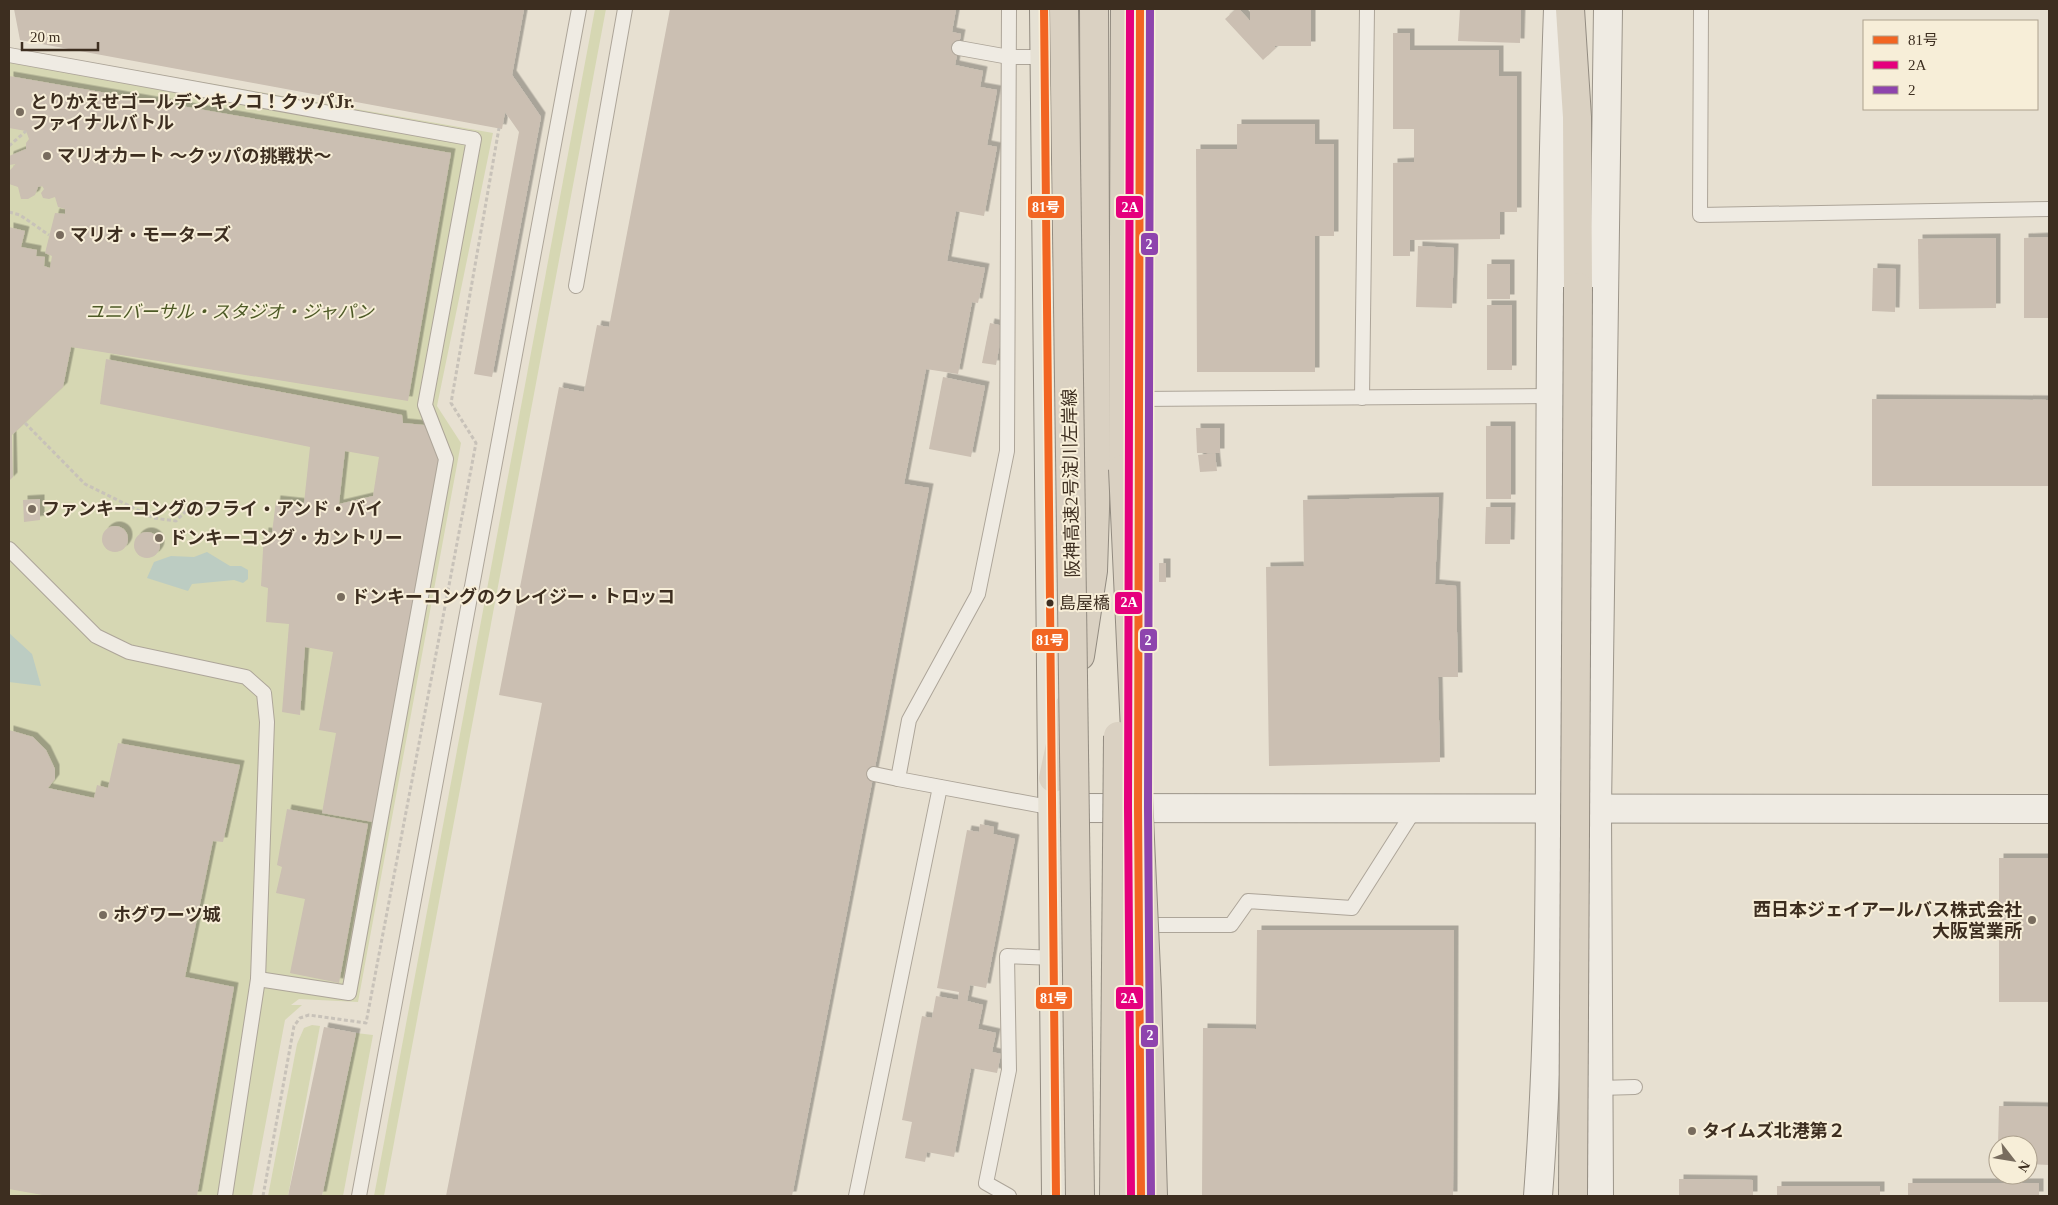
<svg xmlns="http://www.w3.org/2000/svg" width="2058" height="1205" font-family="'Times New Roman','Noto Sans JP',serif">
<style>
.green{fill:#d6d7b3}
.water{fill:#bcccc2}
.building{fill:#cbbfb2;fill-rule:evenodd;filter:url(#shadow)}
.lines{fill:none;stroke-linecap:round;stroke-linejoin:round}
.lane-casing{stroke:#ada599;stroke-width:16}
.secondary-casing{stroke:#9c958a;stroke-width:30}
.primary-casing{stroke:#928b80;stroke-width:30}
.highway-casing{stroke:#928b80;stroke-width:30}
.path{stroke:#c8c2b9;stroke-width:3;stroke-dasharray:4 2.5;stroke-linecap:butt}
.lane{stroke:#efebe3;stroke-width:14}
.secondary{stroke:#efebe3;stroke-width:28}
.primary{stroke:#e6e1d4;stroke-width:28}
.highway{stroke:#dad1c2;stroke-width:28}
.highway-bridge-casing{stroke:#928b80;stroke-width:30;stroke-linecap:butt}
.highway-bridge{stroke:#dad1c2;stroke-width:28}
.bus-1-casing{stroke:#f7eed8;stroke-width:11}
.bus-2-casing{stroke:#f7eed8;stroke-width:11}
.bus-3-casing{stroke:#f7eed8;stroke-width:11}
.bus-1{stroke:#f26522;stroke-width:8}
.bus-2{stroke:#e5007d;stroke-width:8}
.bus-3{stroke:#8e44ad;stroke-width:8}
.poi-dot{fill:#786c5e;stroke:#f7eed8;stroke-width:2}
.bus-dot{fill:#3d2e20;stroke:#f7eed8;stroke-width:2}
.labels{text-anchor:middle;dominant-baseline:central;stroke-width:4;stroke-linejoin:round;paint-order:stroke}
.bus-label{font-size:17px;fill:#3d2e20;stroke:#f7eed8;text-anchor:start}
.poi-label{font-size:18px;font-weight:bold;fill:#3d2e20;stroke:#f7eed8;text-anchor:start}
.park-label{font-size:18px;font-style:italic;fill:#4d5a26;stroke:#f7eed8}
.street-label{font-size:18px;fill:#3d2e20;stroke:#f7eed8}
.line-badge{stroke:#f7eed8;stroke-width:2}
.badge-label{font-size:14px;text-anchor:middle;font-weight:bold;fill:#fff}
</style>
<defs>
<filter id="shadow"><feDropShadow dx="4.5" dy="-4.5" stdDeviation="0" flood-color="#0004"/></filter>
</defs>
<rect width="100%" height="100%" fill="#e7e0d1"/>
<g class="green">
<path d="M595,9h11l-222,1187h-10z"/>
<path d="M9,48l484,85 -56,273 24,37 -103,559 -59,-3 -8,6h11l-17,15 -33,176h-243z"/>
<path d="M312,1025l8,1 -32,170h-20l29,-152 7,-16z"/>
<path d="M356,1033l17,2 -30,161h-21z"/>
</g>
<g class="water">
<path d="M207,552l23,14h11l7,4v9l-5,4 -9,-3 -42,4 -4,7 -41,-13 7,-16 17,-6 23,1z"/>
<path d="M9,633l23,21 9,32 -32,-4z"/>
</g>
<g class="building">
<path d="M14,9h510l-12,66 29,42 -49,260 -18,-3 45,-242 -14,-20 -3,17 -482,-89z"/>
<path d="M670,9h286l-4,23 9,2 -6,31 28,6 -3,16 17,3 -10,55 10,2 -13,69 -28,-5 -9,50 38,7 -7,35 -6,-1 -14,72 -32,-5 -22,115 25,4 -137,708h-346l96,-493 -43,-8 60,-308 25,5 13,-67 12,2z"/>
<path d="M1236,9h3l11,12v-12h61v37h-37l2,2 -13,12 -38,-41z"/>
<path d="M1460,9h61l-1,34 -62,-2z"/>
<path d="M1393,33h17v17h89v26h18v136h-17v27l-90,1v16h-17v-93l21,-1v-33h-21z"/>
<path d="M9,76l442,77 -43,248 -337,-54 -8,40 -51,48 1,42 -4,4v-254l16,4 -4,16 16,3 -1,6 9,1 -1,9 6,2 2,-12 -7,-3 10,-40 10,1v-5l-7,-2 -3,-10 -6,2 -6,-1 -2,-5 3,-4 -2,-3 -4,1 -3,8 -7,4h-7l-3,-12 -9,-3v-13l7,-7 -7,1v-9l17,-7v-6l3,-4 -3,-8 -17,-3z"/>
<path d="M1237,124h78v20h19v92h-19v136h-118l-1,-223h41z"/>
<path d="M2049,237v81h-25v-80z"/>
<path d="M1996,238v70l-77,1 -1,-70z"/>
<path d="M1418,246l36,2 -2,60 -36,-1z"/>
<rect x="1487" y="264" width="23" height="35"/>
<path d="M1873,268l23,1 -1,43 -23,-1z"/>
<rect x="1487" y="305" width="25" height="65"/>
<path d="M990,323l13,3 -7,39 -14,-2z"/>
<path d="M106,359l296,56 1,8 21,2 15,31 -66,366 -51,-9 14,-80 -17,-3 14,-78 -28,-5 -5,68 -18,-3 7,-88 -23,-2 2,-34 -7,-2 3,-54 8,1 4,-33 28,3 6,-56 -210,-43zM345,451l34,6 -6,39 -34,8z"/>
<path d="M943,377l42,9 -14,71 -42,-8z"/>
<path d="M1872,399l177,1v86h-177z"/>
<rect x="1486" y="426" width="25" height="73"/>
<path d="M1196,428h24v25h-23z"/>
<path d="M1215,453l2,18 -17,1 -2,-17z"/>
<path d="M1439,497l-4,87 21,2 2,91h-20l2,85 -171,4 -3,-199 38,-1 -1,-66z"/>
<path d="M40,499v21l-16,2 -1,-22z"/>
<path d="M1486,507h25l-1,37h-25z"/>
<circle cx="115" cy="539" r="13"/>
<circle cx="147" cy="545" r="13"/>
<rect x="1159" y="563" width="7" height="19"/>
<path d="M9,730l24,7 13,13 9,19v10l-7,9 46,10 3,-13 11,3 10,-45 122,22 -17,77 -10,-1 -28,136 49,10 -37,209h-149l-39,-7z"/>
<path d="M287,809l81,15 -29,159 -49,-10 15,-74 -29,-6 6,-26 -5,-2z"/>
<path d="M980,824l14,3 -1,7 22,5 -29,149 -16,-3 -3,16 16,4 -5,24 18,4 -4,19 9,2 -4,19 -26,-5 -17,89 -27,-5 -2,10 -20,-4 7,-36 -10,-2 20,-104 10,2 4,-22 22,4 1,-8 -22,-4 30,-158 12,2z"/>
<rect x="1999" y="858" width="50" height="144"/>
<path d="M1257,930h197l-1,266h-251l1,-168 53,1z"/>
<path d="M324,1027l32,6 -34,163h-34z"/>
<path d="M1999,1106l50,1v58l-21,-1v-19h-30z"/>
<path d="M1679,1179l74,1v16h-74z"/>
<rect x="1908" y="1183" width="131" height="13"/>
<rect x="1777" y="1186" width="103" height="10"/>
</g>
<g class="lines">
<defs>
<g id="lane">
<path d="M1009,9l-2,442 -29,143 -69,126 -11,59 156,29"/>
<path d="M1701,9l-1,206 349,-6"/>
<path d="M959,48l50,9h36"/>
<path d="M9,55l465,84 -49,266 21,54 -97,534 -91,-14"/>
<path d="M576,286l49,-277"/>
<path d="M1362,398l5,-389"/>
<path d="M1138,399l412,-3"/>
<path d="M9,549l87,87 33,16 117,25 18,16 3,29 -9,257 -33,217"/>
<path d="M874,774l24,5"/>
<path d="M1140,925h91l17,-24 104,7 63,-99"/>
<path d="M1599,1088l36,-1"/>
<path d="M359,1196l220,-1187"/>
<path d="M856,1196l84,-409"/>
<path d="M1009,1196l-23,-13 23,-113 -2,-114 48,2"/>
</g>
<g id="secondary">
<path d="M1054,808l995,1"/>
<path d="M1538,1196c13,-170 12,-342 12,-513 0,-225 0,-450 8,-674"/>
<path d="M1599,1196l-2,-386 11,-801"/>
</g>
<g id="primary">
<path d="M1044,9c3,396 10,791 12,1187"/>
<path d="M1138,527l2,-518"/>
</g>
<g id="highway">
<path d="M1570,9l7,108 1,170"/>
<path d="M1123,469l2,-460"/>
<path d="M1080,656l13,-85 3,-93 -2,-469"/>
<path d="M1053,778l15,-70"/>
</g>
</defs>
<use href="#lane" class="lane-casing"/>
<use href="#secondary" class="secondary-casing"/>
<use href="#primary" class="primary-casing"/>
<use href="#highway" class="highway-casing"/>
<g class="path">
<path d="M9,146l17,-15"/>
<path d="M9,212l11,3 29,20"/>
<path d="M25,423l60,61 69,34 22,3 10,-10 20,-5"/>
<path d="M263,1196l31,-170 6,-8 9,-3 57,8 110,-580 -25,-40 48,-275"/>
</g>
<use href="#lane" class="lane"/>
<use href="#secondary" class="secondary"/>
<use href="#primary" class="primary"/>
<use href="#highway" class="highway"/>
<defs>
<g id="highway-bridge">
<path d="M1064,9l16,1187"/>
<path d="M1123,469l24,523 6,204"/>
<path d="M1114,1196l4,-460"/>
<path d="M1573,1196l5,-909"/>
</g>
</defs>
<use href="#highway-bridge" class="highway-bridge-casing"/>
<use href="#highway-bridge" class="highway-bridge"/>
<defs>
<g id="bus-1">
<path d="M1044,9l12,1187"/>
<path d="M1140,9l-2,799 3,388"/>
</g>
<path id="bus-2" d="M1130,9l-2,799 3,388"/>
<path id="bus-3" d="M1150,9l-2,799 3,388"/>
</defs>
<use href="#bus-1" class="bus-1-casing"/>
<use href="#bus-2" class="bus-2-casing"/>
<use href="#bus-3" class="bus-3-casing"/>
<use href="#bus-1" class="bus-1"/>
<use href="#bus-2" class="bus-2"/>
<use href="#bus-3" class="bus-3"/>
</g>
<g class="poi-dot">
<circle cx="20" cy="112" r="5"/>
<circle cx="47" cy="156" r="5"/>
<circle cx="60" cy="235" r="5"/>
<circle cx="32" cy="509" r="5"/>
<circle cx="159" cy="538" r="5"/>
<circle cx="341" cy="597" r="5"/>
<circle cx="103" cy="915" r="5"/>
<circle cx="2032" cy="920" r="5"/>
<circle cx="1692" cy="1131" r="5"/>
</g>
<circle class="bus-dot" cx="1050" cy="603" r="4.5"/>
<g class="labels">
<g class="bus-label">
<text x="1059" y="603">島屋橋</text>
</g>
<g class="poi-label">
<text x="30" y="102">とりかえせゴールデンキノコ！クッパJr.<tspan x="30" dy="21">ファイナルバトル</tspan></text>
<text x="57" y="156">マリオカート ～クッパの挑戦状～</text>
<text x="70" y="235">マリオ・モーターズ</text>
<text x="42" y="509">ファンキーコングのフライ・アンド・バイ</text>
<text x="169" y="538">ドンキーコング・カントリー</text>
<text x="351" y="597">ドンキーコングのクレイジー・トロッコ</text>
<text x="2022" y="910" text-anchor="end">西日本ジェイアールバス株式会社<tspan x="2022" dy="21">大阪営業所</tspan></text>
<text x="113" y="915">ホグワーツ城</text>
<text x="1702" y="1131">タイムズ北港第２</text>
</g>
<g class="park-label">
<text x="230" y="312">ユニバーサル・スタジオ・ジャパン</text>
</g>
<g class="street-label">
<text transform="translate(1071 483) rotate(-91)">阪神高速2号淀川左岸線</text>
</g>
</g>
<g class="line-badge">
<rect x="1027" y="195" width="38" height="24" rx="5" fill="#f26522"/>
<rect x="1115" y="195" width="29" height="24" rx="5" fill="#e5007d"/>
<rect x="1140" y="232" width="19" height="24" rx="5" fill="#8e44ad"/>
<rect x="1114" y="591" width="29" height="24" rx="5" fill="#e5007d"/>
<rect x="1031" y="628" width="38" height="24" rx="5" fill="#f26522"/>
<rect x="1139" y="628" width="19" height="24" rx="5" fill="#8e44ad"/>
<rect x="1035" y="986" width="38" height="24" rx="5" fill="#f26522"/>
<rect x="1115" y="986" width="29" height="24" rx="5" fill="#e5007d"/>
<rect x="1140" y="1024" width="19" height="24" rx="5" fill="#8e44ad"/>
</g>
<g class="badge-label">
<text x="1046" y="212">81号</text>
<text x="1130" y="212">2A</text>
<text x="1149" y="249">2</text>
<text x="1129" y="607">2A</text>
<text x="1050" y="645">81号</text>
<text x="1148" y="645">2</text>
<text x="1054" y="1003">81号</text>
<text x="1129" y="1003">2A</text>
<text x="1150" y="1040">2</text>
</g>
<rect width="2058" height="1205" fill="none" stroke="#3d2e20" stroke-width="20"/>
<rect x="1863" y="20" width="175" height="90" fill="#f7eed8" stroke="#ada18e"/>
<rect x="1873" y="36" width="25" height="8" fill="#f26522" stroke="#ada18e"/>
<text x="1908" y="45" font-size="15" fill="#3d2e20">81号</text>
<rect x="1873" y="61" width="25" height="8" fill="#e5007d" stroke="#ada18e"/>
<text x="1908" y="70" font-size="15" fill="#3d2e20">2A</text>
<rect x="1873" y="86" width="25" height="8" fill="#8e44ad" stroke="#ada18e"/>
<text x="1908" y="95" font-size="15" fill="#3d2e20">2</text>
<g transform="translate(2013 1160) rotate(121)"><circle r="24" fill="#f7eed8" stroke="#ada18e"/>
<path d="M0-4L9 19L0 12L-9 19Z" fill="#786c5e"/>
<text y="-8" font-size="14" font-weight="bold" text-anchor="middle" fill="#3d2e20">N</text>
</g>
<path d="M22 42v8h76v-8" fill="none" stroke="#3d2e20" stroke-width="2.5"/>
<text x="30" y="42" font-size="15" fill="#3d2e20" stroke="#f7eed8" stroke-width="4" paint-order="stroke">20 m</text>
</svg>
